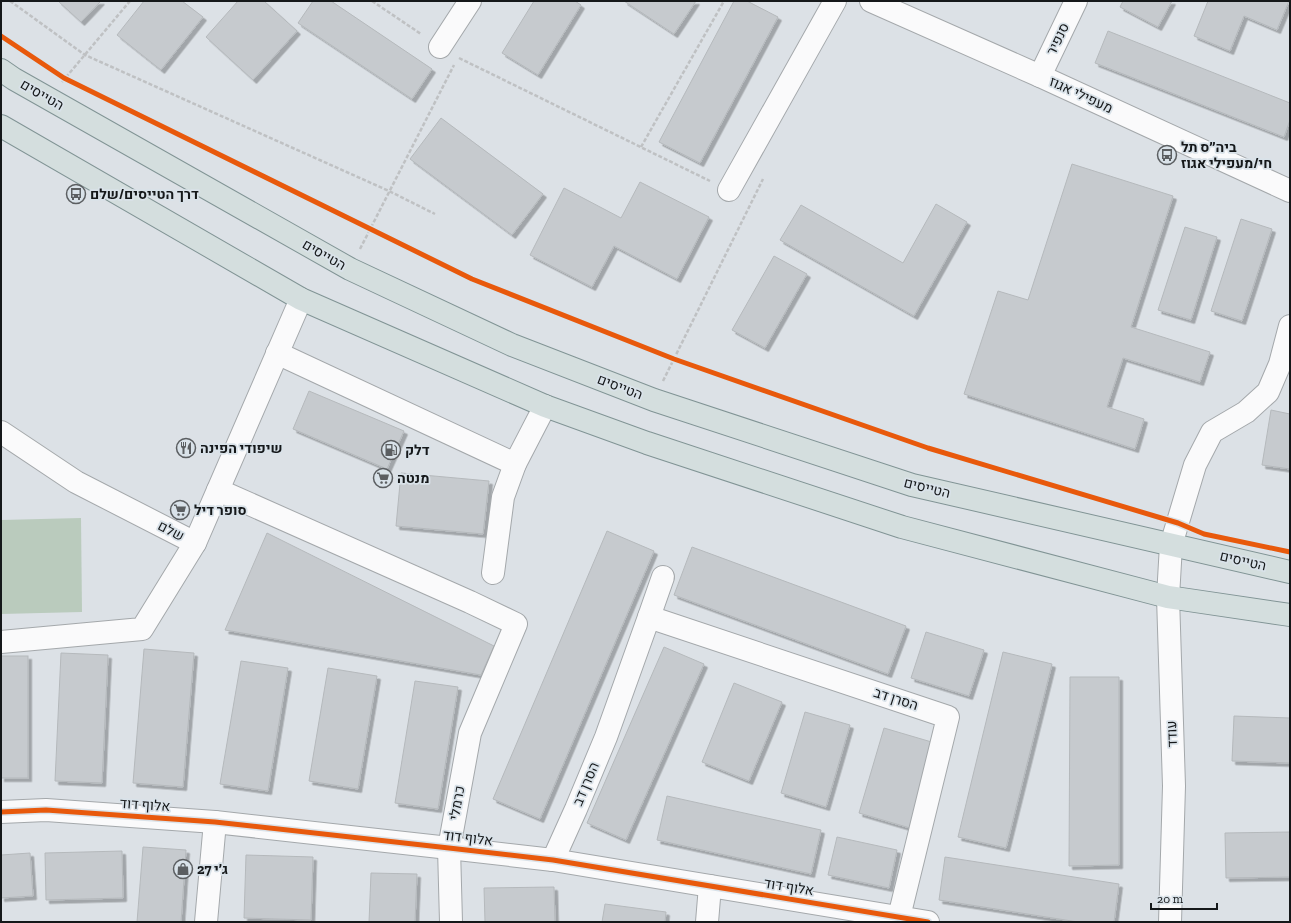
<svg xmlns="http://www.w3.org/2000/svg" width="1291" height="923" font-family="'Zilla Slab',Heebo,serif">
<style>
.green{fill:#bacbbd}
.building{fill:#c6cace;stroke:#b5b9bc;filter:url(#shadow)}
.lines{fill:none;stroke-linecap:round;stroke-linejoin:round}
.minor-casing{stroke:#a4a8ab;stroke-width:24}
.major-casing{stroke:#819495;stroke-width:24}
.path{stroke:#bfc1c3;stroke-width:2.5;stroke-dasharray:4 2;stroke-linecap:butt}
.minor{stroke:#fafafb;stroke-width:22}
.major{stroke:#d4dede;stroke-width:22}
.cycleway-casing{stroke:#d9e2e9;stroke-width:8}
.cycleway{stroke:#e8590c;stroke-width:5}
.labels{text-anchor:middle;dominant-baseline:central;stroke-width:3.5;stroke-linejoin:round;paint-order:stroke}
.street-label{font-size:14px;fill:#15181a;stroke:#d9e2e9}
.poi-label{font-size:14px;font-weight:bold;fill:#15181a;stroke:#d9e2e9;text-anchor:start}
</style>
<defs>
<filter id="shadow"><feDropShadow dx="3.5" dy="3.5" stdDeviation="0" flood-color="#0004"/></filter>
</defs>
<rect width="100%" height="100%" fill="#dce1e6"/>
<path class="green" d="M81,518l1,94 -81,2v-94z"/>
<g class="building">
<path d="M58,1h43l-20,21z"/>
<path d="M144,1h38l21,16 -42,53 -44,-35z"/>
<path d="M238,1h26l33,30 -44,49 -47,-43z"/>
<path d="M313,1h18l101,68 -20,30 -114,-76z"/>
<path d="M534,1h41l6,4 -43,70 -36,-22z"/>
<path d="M624,1h72l-22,33z"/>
<path d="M734,1h13l31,16 -78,146 -41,-21z"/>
<path d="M1123,1h49l-14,26 -38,-20z"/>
<path d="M1208,1h81l-12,29 -33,-14 -14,35 -36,-15z"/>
<path d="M1108,31l182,72v17l-6,17 -189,-74z"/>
<path d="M441,118l102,76 -31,41 -102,-76z"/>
<path d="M1072,164l101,32 -42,131 79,25 -10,30 -77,-24 -16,49 37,12 -9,30 -171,-55 34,-103 30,9z"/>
<path d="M640,182l69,35 -32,62 -63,-33 -22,41 -62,-32 34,-67 57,30z"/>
<path d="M936,204l31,18 -53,94 -134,-76 21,-35 102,58z"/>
<path d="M1241,219l31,10 -30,92 -31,-10z"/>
<path d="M1185,227l32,10 -26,83 -33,-10z"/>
<path d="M774,256l33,18 -42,74 -33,-18z"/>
<path d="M309,391l95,40 -17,38 -94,-40z"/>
<path d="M1271,410l19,4v55l-28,-4z"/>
<path d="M401,473l88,8 -6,53 -87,-8z"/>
<path d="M607,531l47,20 -114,268 -47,-20z"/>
<path d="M267,533l227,113 -13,29 -256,-45z"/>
<path d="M692,547l214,79 -18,48 -214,-79z"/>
<path d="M926,632l58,18 -15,46 -58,-18z"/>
<path d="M664,647l40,17 -78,176 -39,-17z"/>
<path d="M144,649l50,4 -11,134 -50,-4z"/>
<path d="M1003,652l49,12 -46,184 -48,-11z"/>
<path d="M61,653l47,2 -6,128 -47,-2z"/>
<rect x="1" y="656" width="27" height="122"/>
<path d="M241,661l47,7 -20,123 -48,-7z"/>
<path d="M328,668l49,8 -19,113 -49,-8z"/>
<path d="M1070,677h49v188l-50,1z"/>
<path d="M415,681l43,6 -20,122 -43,-6z"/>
<path d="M734,683l48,19 -33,79 -47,-19z"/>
<path d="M805,712l45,13 -24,82 -45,-14z"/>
<path d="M1234,716l56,2v45l-58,-2z"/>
<path d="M884,728l51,15 -25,85 -51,-15z"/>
<path d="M667,796l154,34 -10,44 -154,-34z"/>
<path d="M1290,832v45l-64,1 -1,-45z"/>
<path d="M837,837l60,13 -8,38 -61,-13z"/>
<path d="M143,847l43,3 -5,72h-44z"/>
<path d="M122,851l1,47 -77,2 -1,-47z"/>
<path d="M30,853l3,43 -32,2v-43z"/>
<path d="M246,855l67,2 -2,63 -67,-2z"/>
<path d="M945,857l174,27 -5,38h-36l-139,-22z"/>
<path d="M371,873l46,1 -2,48h-46z"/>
<path d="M554,887l1,35h-70l-1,-34z"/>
<path d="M605,904l61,8 -1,10h-63z"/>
</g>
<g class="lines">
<defs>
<g id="minor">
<path d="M871,1l169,75 250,115"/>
<path d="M440,47l30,-46"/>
<path d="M1040,76l36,-75"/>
<path d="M729,190l106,-189"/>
<path d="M277,353l238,111"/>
<path d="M1,432l75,50 119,61"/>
<path d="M218,490l252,112 46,22 -46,109 -21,115 2,74"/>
<path d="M493,573l10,-76 12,-33 30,-58"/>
<path d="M649,617l14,-40"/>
<path d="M1,642l141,-13 53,-86 106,-244"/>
<path d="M1,812l45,-2 169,12 234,26 104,12 375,62"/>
<path d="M553,860l23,-51 30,-72 43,-120 299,100 -49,200"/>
<path d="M206,922l9,-100"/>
<path d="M707,922l3,-36"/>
<path d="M1170,922l4,-136 -6,-189 3,-52 24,-80 17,-33 34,-20 22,-20 12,-28 10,-38"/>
</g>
<g id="major">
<path d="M1,70l13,9 336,190 162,76 142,55 258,85 378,87"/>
<path d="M1,126l300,173 244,107 102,37 255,84 266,70 122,18"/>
</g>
</defs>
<use href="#minor" class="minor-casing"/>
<use href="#major" class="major-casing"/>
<g class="path">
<path d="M10,1l75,54 304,136 46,23"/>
<path d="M372,1l49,33"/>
<path d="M459,58l251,123"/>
<path d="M62,82l68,-81"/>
<path d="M641,147l83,-146"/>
<path d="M360,249l94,-184"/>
<path d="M663,381l100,-202"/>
</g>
<use href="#minor" class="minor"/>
<use href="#major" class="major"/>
<defs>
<g id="cycleway">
<path d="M1,36l63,42 408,201 202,80 254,89 250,75 26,11 86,18"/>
<path d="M1,812l45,-2 169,12 234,26 104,12 375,62"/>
</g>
</defs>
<use href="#cycleway" class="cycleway-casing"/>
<use href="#cycleway" class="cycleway"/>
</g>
<defs>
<symbol id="bus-ring" viewBox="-11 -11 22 22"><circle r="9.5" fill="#d9e2e9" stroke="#5b5e61" stroke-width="1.5"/><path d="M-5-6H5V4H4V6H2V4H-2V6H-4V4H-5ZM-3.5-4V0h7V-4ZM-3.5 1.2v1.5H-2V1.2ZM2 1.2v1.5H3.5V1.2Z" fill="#5b5e61"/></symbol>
<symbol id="restaurant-ring" viewBox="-11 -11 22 22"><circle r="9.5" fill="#d9e2e9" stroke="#5b5e61" stroke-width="1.5"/><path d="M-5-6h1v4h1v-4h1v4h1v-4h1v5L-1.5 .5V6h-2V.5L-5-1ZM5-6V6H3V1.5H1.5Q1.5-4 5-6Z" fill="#5b5e61"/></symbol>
<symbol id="fuel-ring" viewBox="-11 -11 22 22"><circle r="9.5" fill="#d9e2e9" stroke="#5b5e61" stroke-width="1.5"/><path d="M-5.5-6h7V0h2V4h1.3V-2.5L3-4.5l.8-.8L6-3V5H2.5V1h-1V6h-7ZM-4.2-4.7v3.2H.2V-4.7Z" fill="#5b5e61"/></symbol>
<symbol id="supermarket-ring" viewBox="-11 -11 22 22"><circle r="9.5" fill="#d9e2e9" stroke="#5b5e61" stroke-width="1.5"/><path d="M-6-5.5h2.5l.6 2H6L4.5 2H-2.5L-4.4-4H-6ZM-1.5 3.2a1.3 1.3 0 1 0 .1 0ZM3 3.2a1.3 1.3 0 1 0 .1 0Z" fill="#5b5e61"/></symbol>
<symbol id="shop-ring" viewBox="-11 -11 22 22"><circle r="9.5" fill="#d9e2e9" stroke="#5b5e61" stroke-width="1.5"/><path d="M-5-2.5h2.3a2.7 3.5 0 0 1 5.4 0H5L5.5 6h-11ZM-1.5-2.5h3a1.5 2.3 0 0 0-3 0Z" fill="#5b5e61"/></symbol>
</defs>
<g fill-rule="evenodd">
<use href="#bus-ring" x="1156" y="144" width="22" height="22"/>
<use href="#bus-ring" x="65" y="183" width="22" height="22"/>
<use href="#restaurant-ring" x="175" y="437" width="22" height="22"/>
<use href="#fuel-ring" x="380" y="439" width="22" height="22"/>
<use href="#supermarket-ring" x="372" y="467" width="22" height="22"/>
<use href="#supermarket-ring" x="169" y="499" width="22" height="22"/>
<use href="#shop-ring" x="172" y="858" width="22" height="22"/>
</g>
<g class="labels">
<g class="street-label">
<text transform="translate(1058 39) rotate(-64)">סנפיר</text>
<text transform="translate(42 95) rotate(30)">הטייסים</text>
<text transform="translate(1081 95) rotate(25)">מעפילי אגוז</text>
<text transform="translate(324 255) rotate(30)">הטייסים</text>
<text transform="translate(620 387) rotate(21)">הטייסים</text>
<text transform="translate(927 488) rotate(14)">הטייסים</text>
<text transform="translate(171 531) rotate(27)">שלם</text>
<text transform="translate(1243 561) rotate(13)">הטייסים</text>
<text transform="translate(896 699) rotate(18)">הסרן דב</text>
<text transform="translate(1172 734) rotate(-92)">עודד</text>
<text transform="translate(586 784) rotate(-67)">הסרן דב</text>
<text transform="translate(457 803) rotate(-80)">כרמלי</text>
<text transform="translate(145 805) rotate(4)">אלוף דוד</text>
<text transform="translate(468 838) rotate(7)">אלוף דוד</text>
<text transform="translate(789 887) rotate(9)">אלוף דוד</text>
</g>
<g class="poi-label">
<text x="1181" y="147">ביה״ס תל<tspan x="1181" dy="16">חי/מעפילי אגוז</tspan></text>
<text x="90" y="194">דרך הטייסים/שלם</text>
<text x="200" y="448">שיפודי הפינה</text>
<text x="405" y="450">דלק</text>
<text x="397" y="478">מנטה</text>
<text x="194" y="510">סופר דיל</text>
<text x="197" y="869">ג׳י 27</text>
</g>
</g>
<rect width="1291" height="923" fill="none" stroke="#15181a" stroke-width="4"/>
<path d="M1151 903v6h66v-6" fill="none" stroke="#15181a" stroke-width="2"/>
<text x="1157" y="903" font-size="12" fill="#15181a" stroke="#d9e2e9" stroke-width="3" paint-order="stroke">20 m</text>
</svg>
